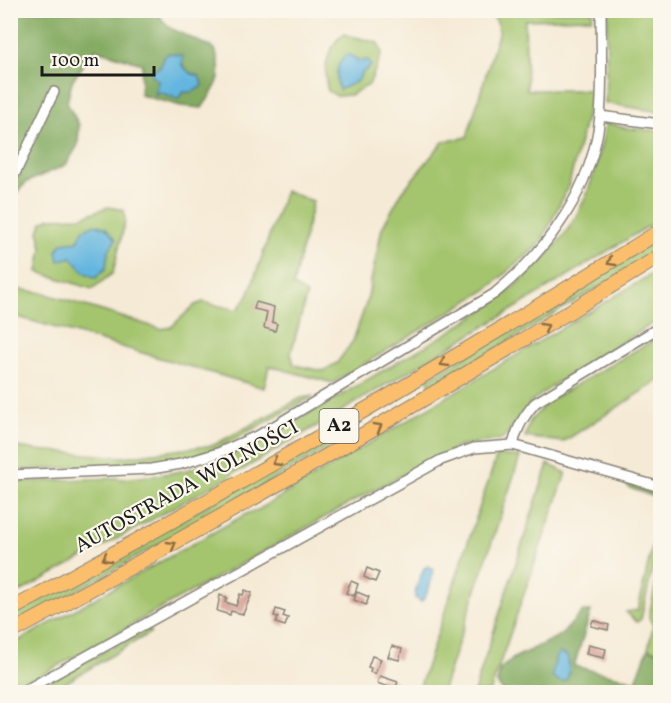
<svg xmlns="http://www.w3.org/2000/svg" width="671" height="703" font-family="Vollkorn,serif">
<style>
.green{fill:#a4c56e;stroke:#607045;stroke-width:1.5}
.forest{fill:#83aa61;stroke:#50633e;stroke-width:1.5;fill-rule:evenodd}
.water{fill:#63b6df;stroke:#40697e;stroke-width:1.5}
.building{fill:#d59f92}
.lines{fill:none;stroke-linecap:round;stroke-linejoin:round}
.minor-casing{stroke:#888378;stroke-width:12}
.highway-casing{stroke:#888378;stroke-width:16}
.minor{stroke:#fff;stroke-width:9}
.highway{stroke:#fabe6d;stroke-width:14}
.oneway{stroke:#8b6d44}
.labels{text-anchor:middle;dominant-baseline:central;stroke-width:4.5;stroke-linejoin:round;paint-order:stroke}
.shield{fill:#fbf7ec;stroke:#5f5e5a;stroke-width:1.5}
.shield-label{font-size:20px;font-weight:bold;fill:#1c1c1c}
.street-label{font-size:21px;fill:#1c1c1c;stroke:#fbf7ec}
</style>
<rect width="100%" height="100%" fill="#fbf7ec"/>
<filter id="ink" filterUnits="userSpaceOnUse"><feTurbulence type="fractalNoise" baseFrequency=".0167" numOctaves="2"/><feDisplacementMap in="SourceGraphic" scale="12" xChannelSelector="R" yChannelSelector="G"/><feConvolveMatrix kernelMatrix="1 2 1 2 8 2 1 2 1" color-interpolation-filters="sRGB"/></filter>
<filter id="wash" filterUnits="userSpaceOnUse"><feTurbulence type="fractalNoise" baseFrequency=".008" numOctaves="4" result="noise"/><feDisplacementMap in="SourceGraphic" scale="24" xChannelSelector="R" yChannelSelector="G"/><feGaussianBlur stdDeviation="1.35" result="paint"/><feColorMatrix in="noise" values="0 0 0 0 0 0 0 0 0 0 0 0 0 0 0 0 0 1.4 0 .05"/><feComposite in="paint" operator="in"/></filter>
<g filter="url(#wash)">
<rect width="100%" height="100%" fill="#f5ead5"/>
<g class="green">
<path d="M486,11h107l-1,7 -67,2 2,70h66l-25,98 -28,56 -54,46 -153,93 -64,-17 -5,22 -253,-73 -1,-27 33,5 118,36 10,-2 24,-22 8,-3 34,8 11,-14 37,-105 28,10 -20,85 14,8 -16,59 3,12 29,6 14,-8 16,-22 14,-40 15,-73 20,-36 41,-50 24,-5 32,-106 -3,-11z"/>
<path d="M608,11h52v101l-55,-9z"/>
<path d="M343,34l35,9 4,10 -13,32 -19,10 -13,1 -9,-5c-6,-20 -1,-44 15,-57z"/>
<path d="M609,123l16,5 35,3v88l-153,94 -265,157 -7,2 -6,5 -218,120v-115l106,-4 6,1c33,-4 66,-7 98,-19 19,-8 37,-19 56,-29 28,-15 56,-31 83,-47 73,-44 169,-89 214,-164 17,-30 25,-61 31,-94z"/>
<path d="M108,207l16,3 1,12 -12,51 -21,16 -54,-17 4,-24 -3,-16 3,-10 8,-4 31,-1z"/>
<path d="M660,236v14l-228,137 -5,-7z"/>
<path d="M660,269v50l-105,65 -24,18 -28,37 -46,8 -87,45 -359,200v-47l237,-132 10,-3z"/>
<path d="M660,336v44l-97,62 -38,-5 5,-16 20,-21z"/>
<path d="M314,396l-95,52 -35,10 -31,5 -142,8v-25l25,4 88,7 90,-12 87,-47z"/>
<path d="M336,434l5,7 -330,187v-14z"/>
<path d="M497,455l23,2 -78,235h-24z"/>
<path d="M548,464l18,9 -76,219h-16z"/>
<path d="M660,510v26l-19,83 -4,3 -11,-10 12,-2z"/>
<path d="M660,561v91l-12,-3 5,-23 -4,-9z"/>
<path d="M148,628l3,4 -91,54 -12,6h-18z"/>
</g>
<g class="forest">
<path d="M11,11h152l-3,6 10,11 45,21c10,29 3,35 -13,59l-21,-2 -41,-11 2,-31 -47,-15 -23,32 -5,22 12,22 -1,20 -12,20 -39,17 -10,10 -6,16zM169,53l21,20 9,3 -16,16 -14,4 -9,-4 -5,1 8,-35z"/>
<path d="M631,482l29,9v8l-30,-11 -4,-4z"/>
<path d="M583,611h8l-17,55 62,15 12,-32 12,3v40h-157l-6,-9 3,-14 14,-11 47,-23z"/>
</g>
<g class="water">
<path d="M169,53l14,3 -1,9 8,8 9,3 4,10 -11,6h-9l-5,7 -18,-7 -5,2 3,-14 -6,-4v-5l9,-5 2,-8z"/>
<path d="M347,54l13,7 8,-1 3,6 -10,8 -3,7 -19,9c-4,-14 -3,-27 8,-36z"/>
<path d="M95,224l11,4 10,11 -8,13 -2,16 -10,10 -12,-6 -13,-15 -12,4 -2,-10 5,-8 16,-2 5,-11z"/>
<path d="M428,566l5,3c0,10 -6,27 -12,33l-6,-4 1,-9 8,-21z"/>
<path d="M560,653l7,3c3,9 4,19 -3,26l-8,-2 -4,-5 4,-19z"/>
</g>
<g id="blocks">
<g class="building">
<path d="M256,302l18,5 -2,15 5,2 -2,7 -11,-3 3,-16 -13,-3z"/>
<path d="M367,568l12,5 -4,9 -11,-5z"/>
<path d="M351,581l7,3 -4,12 -8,-3z"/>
<path d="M245,590l7,3 -9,21 -12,-3 -1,4 -13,-4 3,-16 7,3 -2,4 11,4 4,-12 3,1z"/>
<path d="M357,592l12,5 -3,8 -12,-5z"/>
<path d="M276,609l9,3 -2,4 5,2 -3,8 -9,-3 2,-6 -4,-1z"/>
<path d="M593,620l16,5 -1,5 -17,-4z"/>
<path d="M588,645l18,4 -2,9 -18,-4z"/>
<path d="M392,646l10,3 -3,11 -11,-3z"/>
<path d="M372,656l9,3 -6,15 -5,-2 1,-4 -3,-1z"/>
<path d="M380,676l18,6 -3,7 -18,-6z"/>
</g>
</g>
</g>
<g filter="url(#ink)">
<use href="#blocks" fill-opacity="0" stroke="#888378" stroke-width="1.5"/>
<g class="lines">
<defs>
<g id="minor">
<path d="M600,116l60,8"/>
<path d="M10,184l44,-92"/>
<path d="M513,445c4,-17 10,-28 22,-42l125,-76"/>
<path d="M10,475l141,-6 30,-5 37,-11 43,-19 233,-140c55,-45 99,-106 106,-178 3,-35 1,-70 1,-106"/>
<path d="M22,692l419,-232 33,-12 39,-3 147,42"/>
</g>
<g id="highway">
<path d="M10,610c221,-119 437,-246 650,-379"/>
<path d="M10,633c221,-119 437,-245 650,-377"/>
</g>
</defs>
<use href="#minor" class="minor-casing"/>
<use href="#highway" class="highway-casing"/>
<use href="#minor" class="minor"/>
<use href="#highway" class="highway"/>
</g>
<defs><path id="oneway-chevron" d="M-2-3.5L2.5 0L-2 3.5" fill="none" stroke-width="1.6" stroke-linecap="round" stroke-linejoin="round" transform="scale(1.5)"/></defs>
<g class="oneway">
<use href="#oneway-chevron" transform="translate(611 262) rotate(149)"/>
<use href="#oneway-chevron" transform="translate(545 327) rotate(-31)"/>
<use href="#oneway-chevron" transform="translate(444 363) rotate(149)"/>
<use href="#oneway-chevron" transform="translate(378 427) rotate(-30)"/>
<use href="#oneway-chevron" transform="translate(276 462) rotate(150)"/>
<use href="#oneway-chevron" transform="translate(172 545) rotate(-30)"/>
<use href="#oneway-chevron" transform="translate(106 558) rotate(151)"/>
</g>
</g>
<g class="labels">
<rect class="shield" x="319.5" y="409" width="39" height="34" rx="4.5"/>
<g class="shield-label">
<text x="339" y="426">A2</text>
</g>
<g class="street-label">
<text transform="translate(187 487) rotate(-29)">AUTOSTRADA WOLNOŚCI</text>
</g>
</g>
<rect width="671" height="703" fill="none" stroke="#fbf7ec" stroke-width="36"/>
<path d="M42 66v9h112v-9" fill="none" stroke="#1c1c1c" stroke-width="3"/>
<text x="51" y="66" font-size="18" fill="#1c1c1c" stroke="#fbf7ec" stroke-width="4.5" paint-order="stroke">100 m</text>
</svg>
